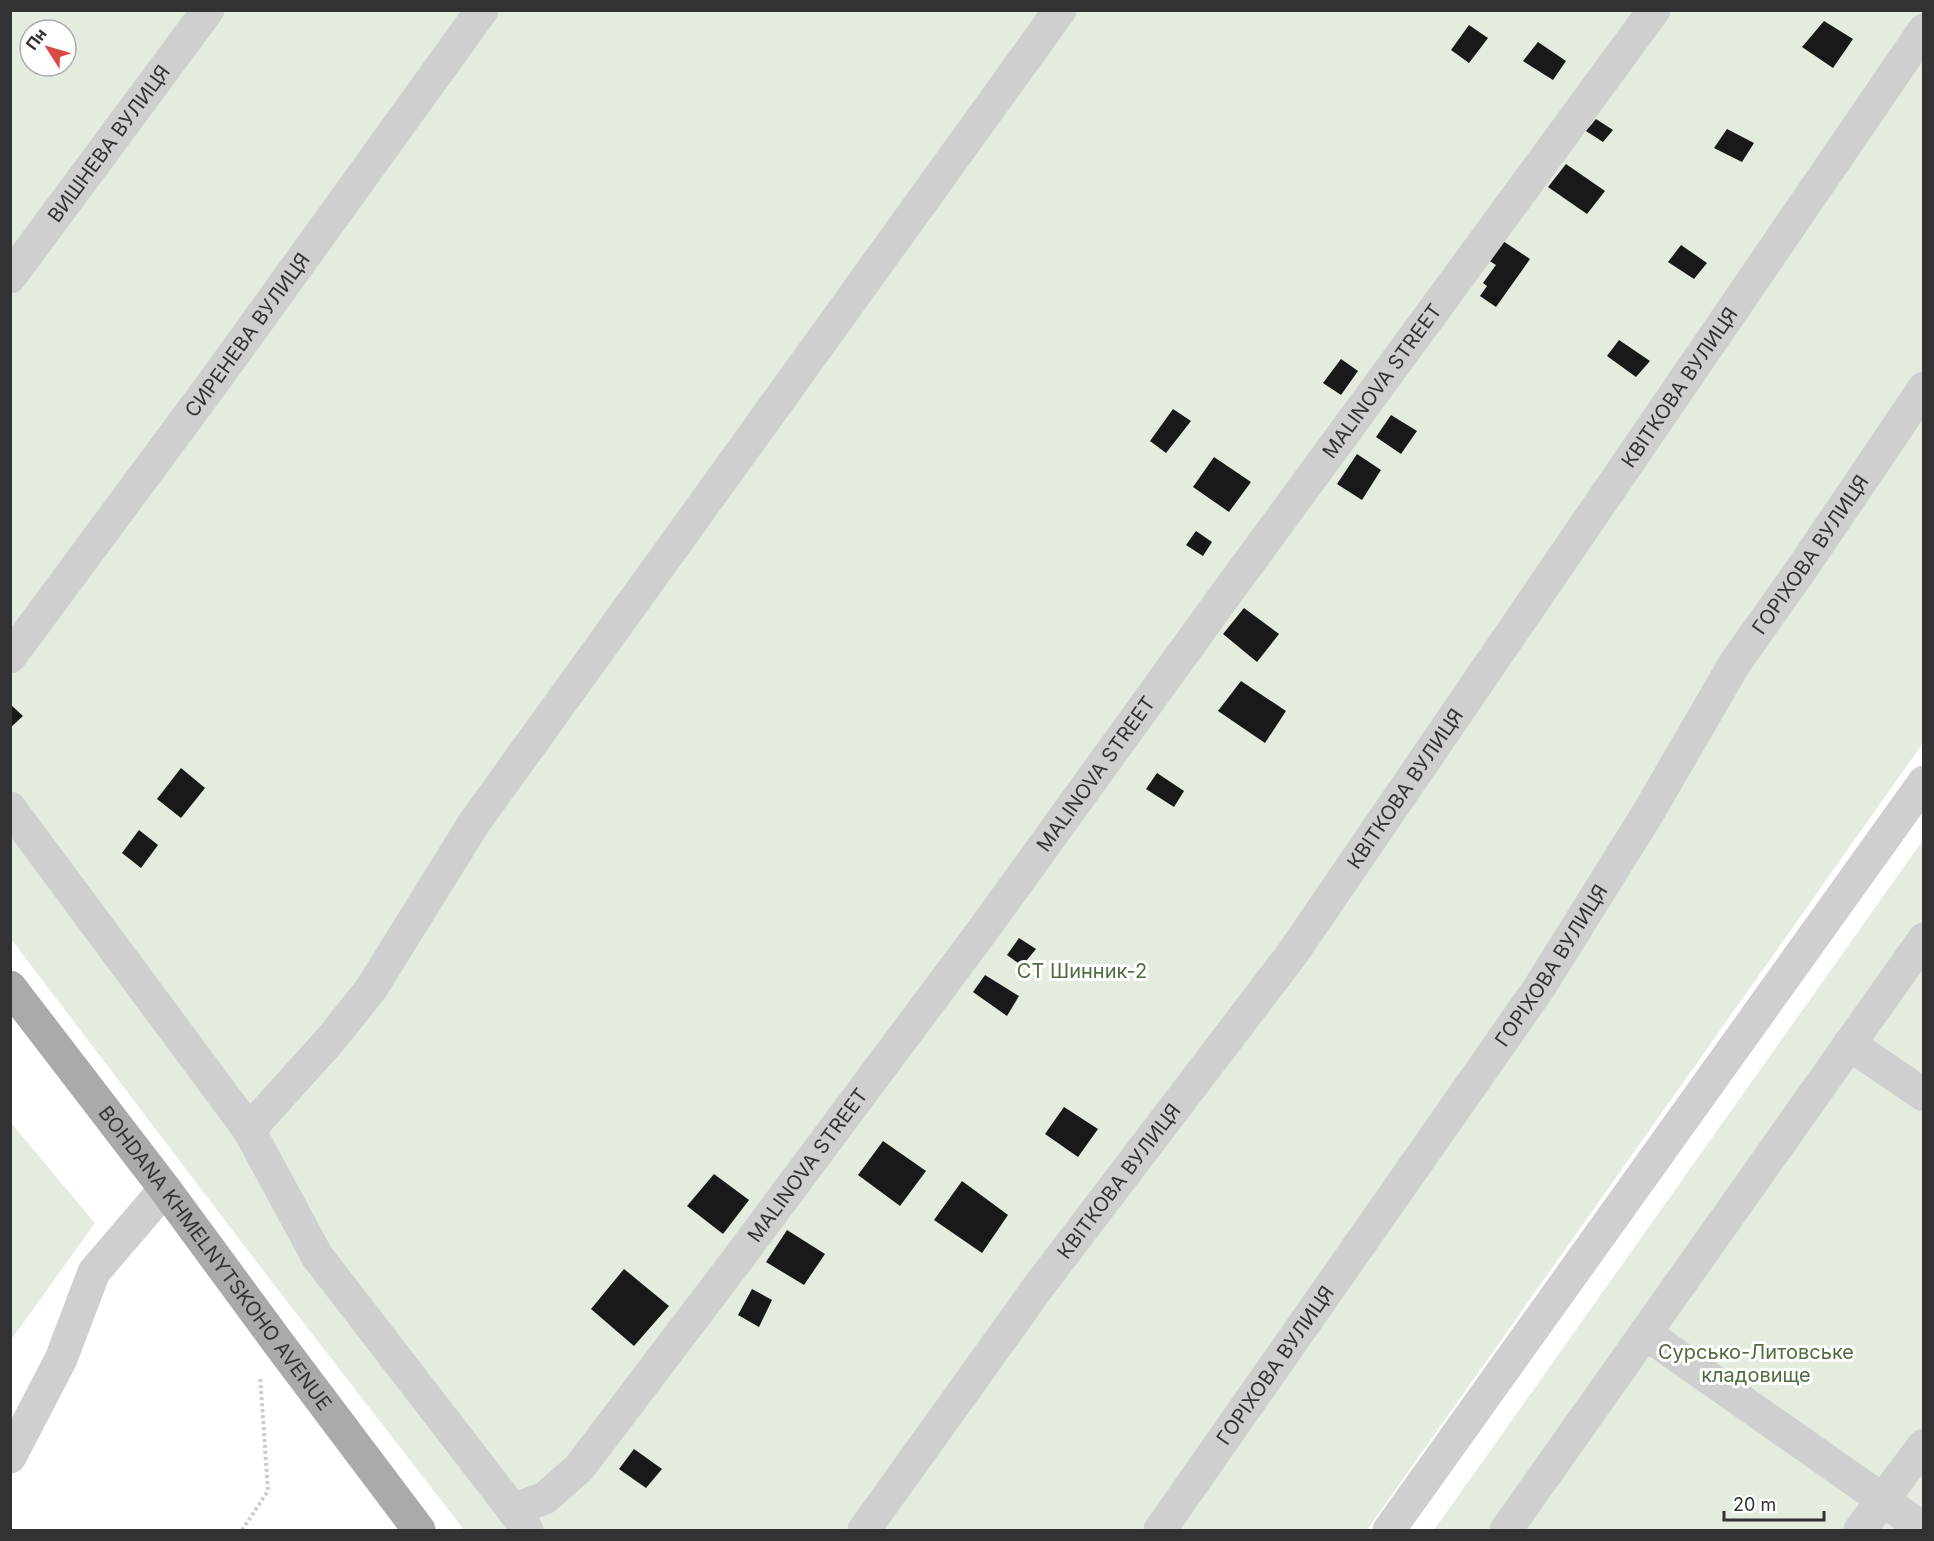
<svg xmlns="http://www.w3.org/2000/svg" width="1934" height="1541" font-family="Inter,sans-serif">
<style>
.green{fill:#e4ebdf;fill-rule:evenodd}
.building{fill:#191919}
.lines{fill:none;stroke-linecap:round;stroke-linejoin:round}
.path{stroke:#ccc;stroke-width:4;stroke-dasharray:3 3;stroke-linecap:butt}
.minor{stroke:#cfcfcf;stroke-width:33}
.major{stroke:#aaa;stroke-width:33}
.labels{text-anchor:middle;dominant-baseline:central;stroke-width:6;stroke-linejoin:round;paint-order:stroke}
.street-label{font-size:20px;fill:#323232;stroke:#fff}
.park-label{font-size:20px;fill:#506c41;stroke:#fff}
</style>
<rect width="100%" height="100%" fill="#fff"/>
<g class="green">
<path d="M11,11h1912v732l-556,787h-903l-206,-266 -247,-325zM30,30h36v36h-36z"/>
<path d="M1923,840v690h-489z"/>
<path d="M11,1123l84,100 -84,117z"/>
</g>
<g class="building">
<path d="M1824,21l29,18 -20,29 -31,-21z"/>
<path d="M1469,25l19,13 -19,25 -18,-13z"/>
<path d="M1538,42l28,19 -13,19 -30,-19z"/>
<path d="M1596,119l17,11 -10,12 -17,-11z"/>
<path d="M1727,129l27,14 -12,19 -28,-14z"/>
<path d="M1566,164l39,27 -18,23 -39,-27z"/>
<path d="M1503,241l27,18 -34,48 -16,-11 7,-10 -4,-3 13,-18 -8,-5z"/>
<path d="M1681,245l26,18 -13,16 -26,-17z"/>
<path d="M1619,340l31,21 -14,16 -29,-21z"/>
<path d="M1341,359l17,12 -17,24 -18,-12z"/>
<path d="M1173,409l18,12 -25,32 -16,-12z"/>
<path d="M1391,415l26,16 -16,23 -25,-17z"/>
<path d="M1357,454l24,16 -19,30 -25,-16z"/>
<path d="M1214,457l37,25 -22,30 -36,-25z"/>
<path d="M1196,531l16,11 -9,14 -17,-11z"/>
<path d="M1244,608l35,26 -22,28 -34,-28z"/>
<path d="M1241,681l45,30 -21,32 -47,-32z"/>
<path d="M10,704l13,12 -13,12z"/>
<path d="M181,768l24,20 -24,30 -24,-19z"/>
<path d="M1157,773l27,18 -10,16 -28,-18z"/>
<path d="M139,830l19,15 -17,23 -19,-15z"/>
<path d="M1019,938l17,11 -14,17 -15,-11z"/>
<path d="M985,975l34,21 -12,20 -34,-24z"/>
<path d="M1064,1107l34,22 -20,28 -33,-23z"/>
<path d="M883,1141l43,30 -26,35 -42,-31z"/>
<path d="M714,1174l35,26 -26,34 -36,-28z"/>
<path d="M962,1181l46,34 -26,38 -48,-33z"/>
<path d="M787,1230l38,24 -21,31 -38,-23z"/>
<path d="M624,1269l45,37 -35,40 -43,-37z"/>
<path d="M752,1289l20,11 -13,27 -21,-12z"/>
<path d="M634,1449l28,20 -16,19 -27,-19z"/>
</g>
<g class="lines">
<path class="path" d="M242,1530l26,-39 -8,-115"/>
<g class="minor">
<path id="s1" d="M10,277l198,-267"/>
<path id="s2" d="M10,657l208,-281 264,-366"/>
<path d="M10,808l239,322 82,-91 40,-50 103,-166 586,-813"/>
<path d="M1849,1044l75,51"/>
<path d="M249,1130l68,126 196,254 14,20"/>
<path d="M1645,1333l279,196"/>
<path d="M10,1457l51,-98 33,-87 71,-83"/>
<path id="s3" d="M513,1510l32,-12 34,-30 158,-208 246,-330 240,-332 431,-588"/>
<path id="s4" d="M864,1530l175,-244 253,-332 632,-924"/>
<path id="s5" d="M1160,1530l379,-542 109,-175 87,-150 68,-96 121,-179"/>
<path d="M1389,1530l535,-748"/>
<path d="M1506,1530l418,-591"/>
<path d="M1860,1530l64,-85"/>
</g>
<path class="major" id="s6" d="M10,987l155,202 114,155 140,186"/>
</g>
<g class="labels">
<g class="street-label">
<text stroke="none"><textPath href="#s1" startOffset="166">ВИШНЕВА ВУЛИЦЯ</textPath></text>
<text stroke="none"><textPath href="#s2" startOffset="400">СИРЕНЕВА ВУЛИЦЯ</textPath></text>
<text stroke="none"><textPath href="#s3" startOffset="1431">MALINOVA STREET</textPath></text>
<text stroke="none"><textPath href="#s4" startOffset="1404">КВІТКОВА ВУЛИЦЯ</textPath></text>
<text stroke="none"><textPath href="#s5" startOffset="1173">ГОРІХОВА ВУЛИЦЯ</textPath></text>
<text stroke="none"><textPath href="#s3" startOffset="945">MALINOVA STREET</textPath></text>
<text stroke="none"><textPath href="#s4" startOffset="918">КВІТКОВА ВУЛИЦЯ</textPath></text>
<text stroke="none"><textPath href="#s5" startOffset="687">ГОРІХОВА ВУЛИЦЯ</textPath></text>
<text stroke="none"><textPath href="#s3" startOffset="459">MALINOVA STREET</textPath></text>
<text stroke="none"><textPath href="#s4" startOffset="432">КВІТКОВА ВУЛИЦЯ</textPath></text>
<text stroke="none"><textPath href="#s6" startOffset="340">BOHDANA KHMELNYTSKOHO AVENUE</textPath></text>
<text stroke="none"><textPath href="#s5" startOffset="201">ГОРІХОВА ВУЛИЦЯ</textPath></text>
</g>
<g class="park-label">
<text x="1082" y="971">СТ Шинник-2</text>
<text x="1756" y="1352">Сурсько-Литовське<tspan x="1756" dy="23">кладовище</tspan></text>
</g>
</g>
<rect width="1934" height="1541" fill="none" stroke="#323232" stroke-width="24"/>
<g transform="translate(48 48) rotate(307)"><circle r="28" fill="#ffffff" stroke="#adadad" stroke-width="1.5"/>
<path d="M0-4.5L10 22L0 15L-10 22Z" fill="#db4a42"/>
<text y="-9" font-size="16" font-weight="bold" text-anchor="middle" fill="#323232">Пн</text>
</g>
<path d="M1724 1511v9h100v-9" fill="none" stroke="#323232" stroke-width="3"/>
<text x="1733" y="1511" font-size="18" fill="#323232" stroke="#ffffff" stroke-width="4.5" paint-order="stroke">20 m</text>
</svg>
